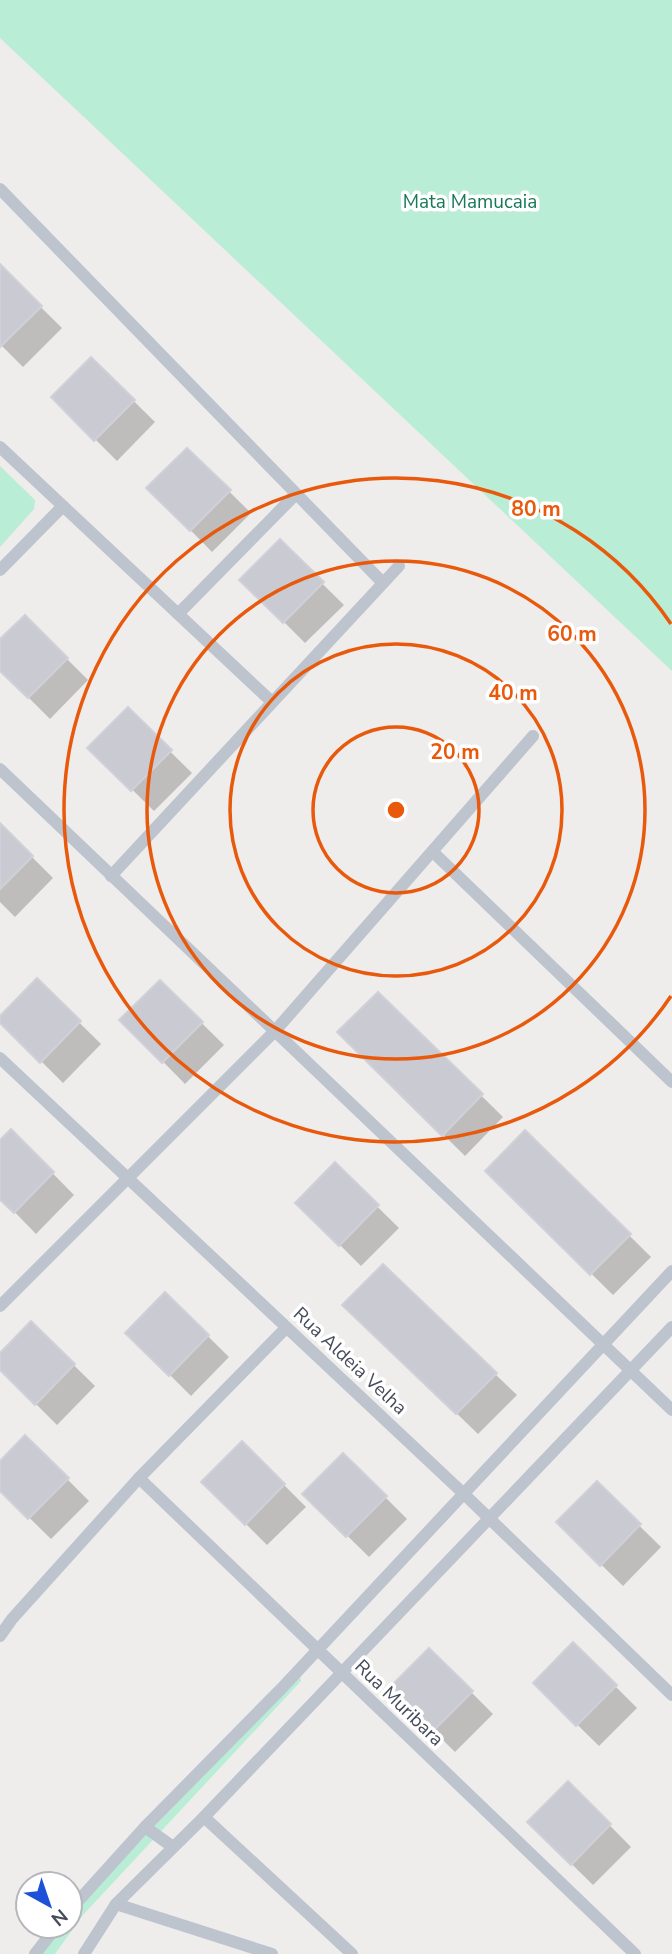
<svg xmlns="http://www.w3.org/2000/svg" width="672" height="1954" font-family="'Nunito Sans',sans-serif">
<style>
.green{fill:#baedd6}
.shadow{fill:#0003}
.building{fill:#c9cad2;stroke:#d0d1d8;stroke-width:2}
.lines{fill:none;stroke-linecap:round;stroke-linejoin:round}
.lane{stroke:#bdc4ce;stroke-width:12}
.ring{fill:none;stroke:#e8590c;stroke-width:3.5}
.labels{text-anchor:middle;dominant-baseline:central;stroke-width:7;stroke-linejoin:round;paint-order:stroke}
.park-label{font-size:19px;fill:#187757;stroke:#fff}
.street-label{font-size:19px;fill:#454c59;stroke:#fff}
.centre{fill:#e8590c;stroke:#fff;stroke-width:3.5}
.ring-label{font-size:21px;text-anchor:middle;font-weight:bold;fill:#e8590c;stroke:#fff;stroke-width:7;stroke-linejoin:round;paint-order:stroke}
</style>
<rect width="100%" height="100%" fill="#efecec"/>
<g class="green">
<path d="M0,0h672v671l-672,-633z"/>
<path d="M0,466l35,34 -1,9 -34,38z"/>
<path d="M300,1676l1,5 -218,234 -28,39h-14l19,-28h10v-12l5,-6z"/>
</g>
<g class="shadow">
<path d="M0,267l62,61 -39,39 -23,-23z"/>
<path d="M91,359l64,63 -38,39 -64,-64z"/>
<path d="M187,450l64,63 -39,39 -63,-64z"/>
<path d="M280,542l64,63 -39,38 -63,-63z"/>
<path d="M25,617l63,63 -38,39 -50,-50v-27z"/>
<path d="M128,710l64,63 -38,38 -64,-63z"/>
<path d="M0,825l53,53 -38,39 -15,-15z"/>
<path d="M37,981l64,63 -38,39 -63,-63z"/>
<path d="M160,982l64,63 -39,39 -63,-64z"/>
<path d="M378,994l125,123 -38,39 -125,-124z"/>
<path d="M11,1131l63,64 -38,39 -36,-37v-55z"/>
<path d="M525,1132l126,125 -38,38 -126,-124z"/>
<path d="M335,1165l64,63 -38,38 -63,-63z"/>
<path d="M165,1294l64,63 -38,39 -63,-63z"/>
<path d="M31,1323l64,63 -38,39 -57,-57v-13z"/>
<path d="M366,1326l129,48 22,21 -39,39z"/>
<path d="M25,1437l64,64 -38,38 -51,-50v-26z"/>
<path d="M242,1443l64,64 -39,38 -63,-63z"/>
<path d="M343,1455l64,64 -38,38 -64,-63z"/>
<path d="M597,1484l64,63 -38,39 -65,-64z"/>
<path d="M573,1644l64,64 -38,38 -64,-63z"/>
<path d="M429,1650l64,64 -38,38 -64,-63z"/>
<path d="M568,1783l63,64 -38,38 -64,-63z"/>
</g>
<g class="building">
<path d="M0,264l42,42 -42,41z"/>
<path d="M91,357l44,43 -41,41 -43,-44z"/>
<path d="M187,448l44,42 -41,41 -44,-43z"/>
<path d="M280,539l44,43 -41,41 -44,-43z"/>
<path d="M25,615l43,43 -40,40 -28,-27v-32z"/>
<path d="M128,707l44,43 -41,41 -44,-43z"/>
<path d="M0,823l33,33 -33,33z"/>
<path d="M37,978l44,43 -41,42 -40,-40v-7z"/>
<path d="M160,980l43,42 -41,41 -43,-43z"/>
<path d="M378,992l105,102 -41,42 -105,-104z"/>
<path d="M11,1129l43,43 -40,41 -14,-13v-60z"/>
<path d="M525,1130l106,104 -41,41 -105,-104z"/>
<path d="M335,1162l44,43 -40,41 -44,-43z"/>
<path d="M383,1264l114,109 -41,41 -114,-109z"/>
<path d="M165,1292l44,43 -40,41 -44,-43z"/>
<path d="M31,1321l44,43 -40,41 -35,-35v-17z"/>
<path d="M25,1435l44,43 -41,41 -28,-28v-30z"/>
<path d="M242,1441l43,43 -40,41 -44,-43z"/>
<path d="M343,1453l44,43 -41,41 -44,-43z"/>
<path d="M597,1481l44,43 -41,42 -44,-44z"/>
<path d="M573,1642l44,43 -41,41 -43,-43z"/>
<path d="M429,1648l44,43 -41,41 -44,-43z"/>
<path d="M568,1781l43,43 -40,41 -44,-43z"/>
</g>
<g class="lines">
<g class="lane">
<path d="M0,189l383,394"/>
<path d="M0,447l272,255"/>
<path d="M0,570l63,-64"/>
<path d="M178,614l117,-119"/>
<path d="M0,769l672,641"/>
<path d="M434,853l238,229"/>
<path d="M111,876l288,-310"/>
<path d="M0,1058l464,436 208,201"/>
<path d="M0,1306l275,-275 258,-295"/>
<path d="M139,1478l496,476"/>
<path d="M0,1636l12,-17 127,-141 147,-150"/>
<path d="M204,1817l148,137"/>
<path d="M145,1827l28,20"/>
<path d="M116,1904l156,50"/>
<path d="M70,1910l75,-83 136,-138 391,-418"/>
<path d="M35,1954l22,-28"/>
<path d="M84,1954l32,-50 88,-87 468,-490"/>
</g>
</g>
<g class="ring">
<circle cx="396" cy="810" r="83"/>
<circle cx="396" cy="810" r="166"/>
<circle cx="396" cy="810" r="249"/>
<path d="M671 996A332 332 0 1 1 671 624"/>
</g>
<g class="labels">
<g class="park-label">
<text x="470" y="202">Mata Mamucaia</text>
</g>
<g class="street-label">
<text transform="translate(350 1361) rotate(43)">Rua Aldeia Velha</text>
<text transform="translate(399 1703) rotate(44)">Rua Muribara</text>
</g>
</g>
<circle cx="396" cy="810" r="10" class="centre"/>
<g class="ring-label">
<text x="536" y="516">80 m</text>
<text x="572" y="641">60 m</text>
<text x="513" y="700">40 m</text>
<text x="455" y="759">20 m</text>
</g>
<g transform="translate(49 1905) rotate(140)"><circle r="33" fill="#ffffff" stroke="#b5b7bd" stroke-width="2"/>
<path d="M0-5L12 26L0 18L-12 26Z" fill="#1d51d8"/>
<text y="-10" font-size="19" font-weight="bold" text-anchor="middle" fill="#454c59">N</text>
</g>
</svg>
